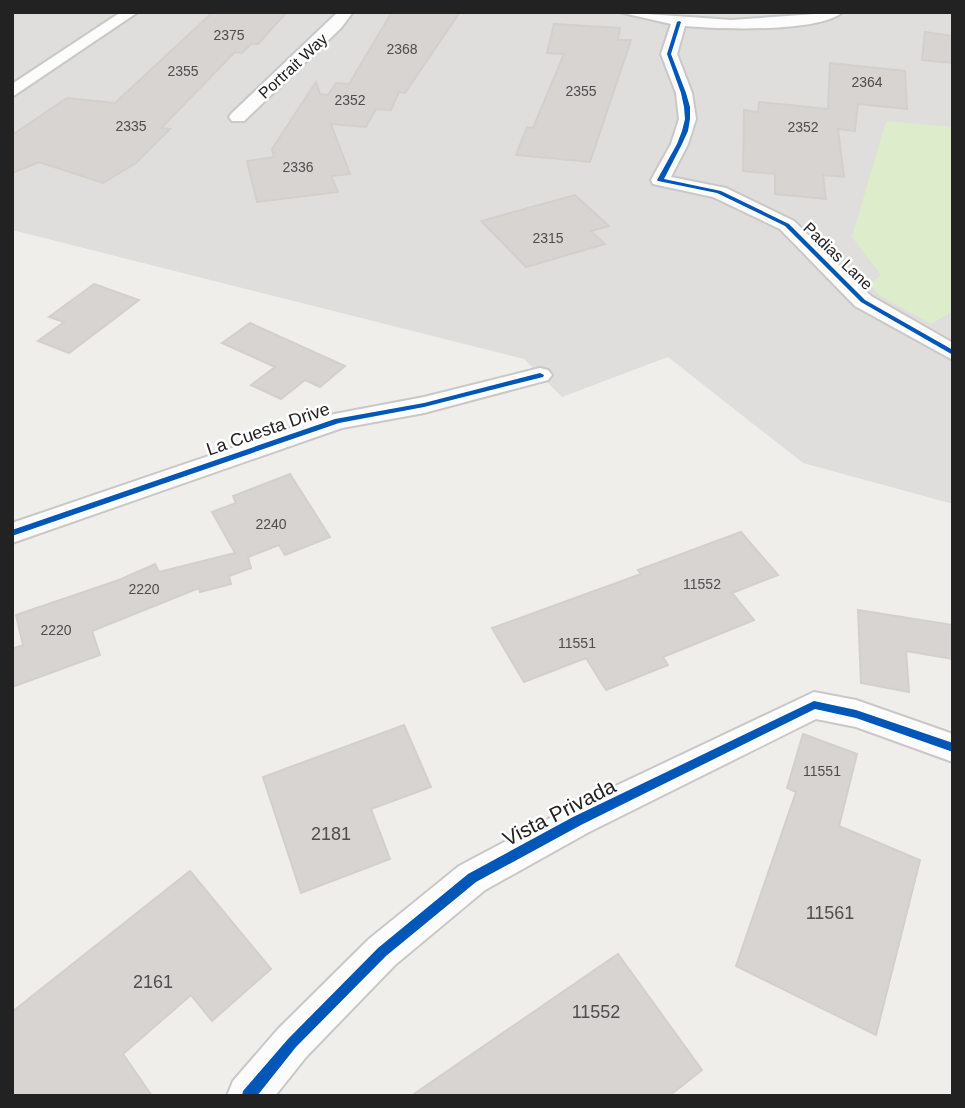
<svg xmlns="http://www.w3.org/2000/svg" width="965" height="1108" font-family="Arial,sans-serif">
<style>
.residential{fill:#dfdedc}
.grass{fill:#ddeccb}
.building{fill:#d7d4d2;stroke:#d3d0cc;stroke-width:2}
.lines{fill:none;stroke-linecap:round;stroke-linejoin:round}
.minor-casing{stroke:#c9c8c7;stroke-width:4}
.minor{fill:#fdfcfc;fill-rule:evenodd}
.cycleway-casing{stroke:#fff;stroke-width:4}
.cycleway{fill:#0057b8;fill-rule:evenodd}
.labels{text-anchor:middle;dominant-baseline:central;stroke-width:5;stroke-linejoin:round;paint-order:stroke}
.number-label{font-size:14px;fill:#4f4e4e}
.far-street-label{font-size:16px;fill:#222;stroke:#fff}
.street-label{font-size:18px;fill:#222;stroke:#fff}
.near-number-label{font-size:18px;fill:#4f4e4e}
.near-street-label{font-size:21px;fill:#222;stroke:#fff}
</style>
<rect width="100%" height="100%" fill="#f0eeeb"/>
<path class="residential" d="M12,12h941v492l-150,-41 -135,-106 -106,40 -38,-38 -512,-129z"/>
<path class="grass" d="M886,121l67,6v184l-22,13 -52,-29 -10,-11 12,-9 -29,-38z"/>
<g class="building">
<path d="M213,12h74l-29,32h-7l-9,9 -7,-1 -74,76 9,1 -34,34 -33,20 -64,-21 -27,11v-38l55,-37 48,5z"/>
<path d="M392,12h68l-55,81 -6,-1 -8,18 -15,-1 -10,18 -35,-3 19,50 -19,2 7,16 -81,10 -10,-41 27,-4 -2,-8 44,-67 4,12 8,1 8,-12 13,1z"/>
<path d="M554,24l66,4 -2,12h13l-41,122 -74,-7 11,-28 6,1 31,-74 -17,-1z"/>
<path d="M925,32l28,4v27l-31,-3z"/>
<path d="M830,63l75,8 2,38 -49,-5 -3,27 -17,-2 6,48 -21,-2 3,24 -51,-5v-20l-32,-3 1,-61 14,2 1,-10 69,7z"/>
<path d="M575,195l34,31 -18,5 14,13 -79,23 -45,-46z"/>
<path d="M94,284l45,16 -70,53 -31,-12 26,-19 -15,-5z"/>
<path d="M250,323l95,43 -25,21 -15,-7 -24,19 -30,-14 24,-18 -53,-24z"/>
<path d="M290,474l40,63 -45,18 -6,-10 -31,12 3,11 -22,8 2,8 -31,8 -1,-4 -107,43 8,24 -88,32v-38l11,-4 -7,-30 103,-35 36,-16 4,8 76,-19 -23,-41 24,-9 -3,-7z"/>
<path d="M741,532l37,43 -46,18 22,27 -91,37 5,8 -62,25 -20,-32 -62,24 -32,-54 149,-54 -3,-4z"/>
<path d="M858,610l95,15v34l-47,-8 3,41 -48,-9z"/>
<path d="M404,725l27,62 -60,22 19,50 -89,34 -38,-116z"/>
<path d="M803,734l54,20 -18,72 81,34 -44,175 -140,-69 60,-174 -9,-4z"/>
<path d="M190,871l81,98 -59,52 -21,-26 -68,59 29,42h-140v-84z"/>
<path d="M618,954l84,116 -33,26h-258z"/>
</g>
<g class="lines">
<defs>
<g id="minor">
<path d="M121,12h17l-126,85v-13z"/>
<path d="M338,12h15l-12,16 -97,93h-12l-3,-4 3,-4z"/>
<path d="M619,12l112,8 112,-8c-25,21 -124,17 -158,14l-8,28 15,39 4,26 -8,25 -17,33 55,11 68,33 77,75 82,47v17l-98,-54 -75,-77 -67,-32 -60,-13 -2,-4 20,-36 8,-25 -3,-26 -15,-39 10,-30z"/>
<path d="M540,368l8,2 4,5 -4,5 -124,33 -82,15 -330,115v-20l317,-108 95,-18z"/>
<path d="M814,692l42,8 97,34v28l-97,-35 -40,-8 -227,113 -104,58 -90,75 -89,92 -31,39h-48l6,-15 45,-52 91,-90 90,-73 106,-56z"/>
</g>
</defs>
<use href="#minor" class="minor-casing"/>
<use href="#minor" class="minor"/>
<defs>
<g id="cycleway">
<path d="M679,21l2,1 -10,32 15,39 4,14v12l-2,12 -6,13 -18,35 57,12 68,33 76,76 88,50v5l-92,-53 -76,-76 -68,-33 -59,-12 -1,-1 20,-36 5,-13 3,-12 -1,-12 -3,-14 -14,-39 10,-32z"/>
<path d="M540,373l4,2 -1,2 -119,30 -85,16 -327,113v-6l323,-111 89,-16z"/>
<path d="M814,701l42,9 97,33v9l-97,-34 -41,-9 -234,116 -105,57 -90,74 -90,91 -39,49h-15l1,-5 45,-52 90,-91 90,-74 105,-57z"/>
</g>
</defs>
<use href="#cycleway" class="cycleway-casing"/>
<use href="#cycleway" class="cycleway"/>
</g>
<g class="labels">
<g class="number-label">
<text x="229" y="35">2375</text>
<text x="402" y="49">2368</text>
<text x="183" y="71">2355</text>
<text x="867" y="82">2364</text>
<text x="581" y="91">2355</text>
<text x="350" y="100">2352</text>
<text x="131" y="126">2335</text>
<text x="803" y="127">2352</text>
<text x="298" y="167">2336</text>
<text x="548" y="238">2315</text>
<text x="271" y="524">2240</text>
<text x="702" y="584">11552</text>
<text x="144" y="589">2220</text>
<text x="56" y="630">2220</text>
<text x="577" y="643">11551</text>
<text x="822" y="771">11551</text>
</g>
<g class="far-street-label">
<text transform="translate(293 66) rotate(-43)">Portrait Way</text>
<text transform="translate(838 256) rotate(44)">Padias Lane</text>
</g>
<g class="street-label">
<text transform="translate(268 429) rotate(-19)">La Cuesta Drive</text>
</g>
<g class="near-number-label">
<text x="331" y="834">2181</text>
<text x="830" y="913">11561</text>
<text x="153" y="982">2161</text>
<text x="596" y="1012">11552</text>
</g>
<g class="near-street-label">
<text transform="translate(559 812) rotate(-27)">Vista Privada</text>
</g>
</g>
<rect width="965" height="1108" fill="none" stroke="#222222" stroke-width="28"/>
</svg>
